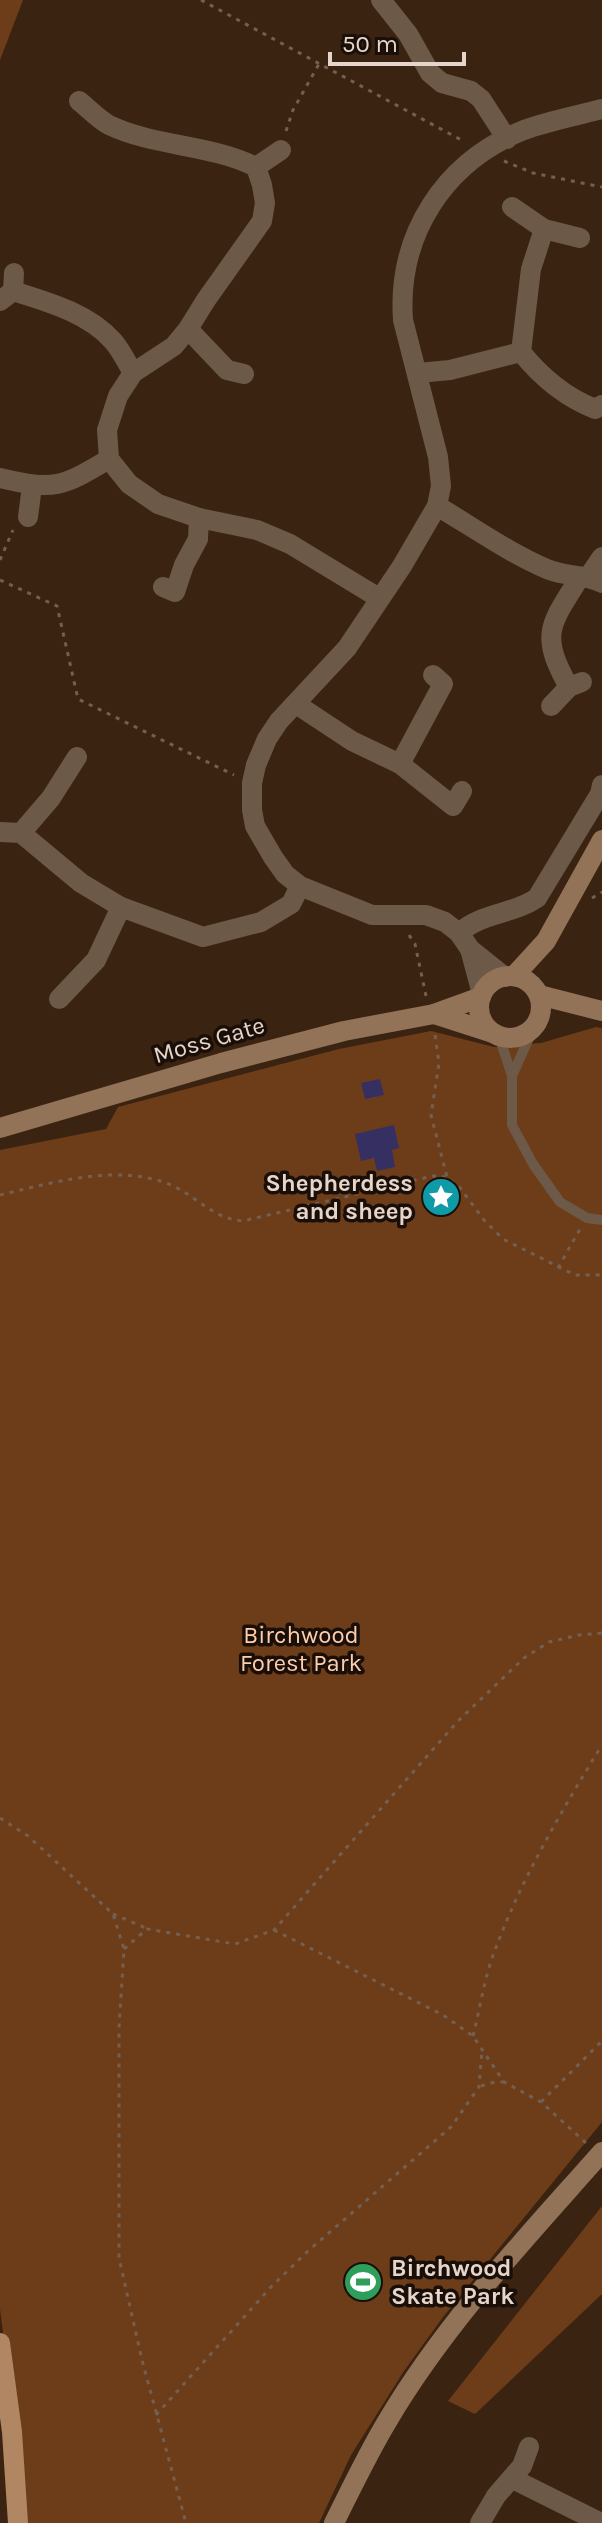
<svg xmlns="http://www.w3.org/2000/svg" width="602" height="2523" font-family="Karla,sans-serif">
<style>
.green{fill:#6d3d1a}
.building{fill:#363062}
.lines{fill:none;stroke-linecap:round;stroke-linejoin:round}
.path{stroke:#745f50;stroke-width:3;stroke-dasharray:4 6;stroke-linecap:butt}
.lane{stroke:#6d5947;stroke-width:10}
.street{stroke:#6d5947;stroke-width:20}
.secondary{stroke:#937357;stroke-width:20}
.primary{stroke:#b08762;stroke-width:20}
.labels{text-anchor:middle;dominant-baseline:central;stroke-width:7;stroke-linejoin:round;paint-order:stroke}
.street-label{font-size:24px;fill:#e6d5cb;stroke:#1a0f08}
.poi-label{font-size:24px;font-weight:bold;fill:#e6d5cb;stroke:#1a0f08;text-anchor:end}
.park-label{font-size:24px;fill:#fdcdae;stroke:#1a0f08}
</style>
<rect width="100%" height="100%" fill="#3b2312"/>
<g class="green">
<path d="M0,0h23l-23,60z"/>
<path d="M596,1027l6,1v1094l-159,195 -39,54 -53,84 -32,68h-295l-4,-59 -20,-155v-1159l106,-21 12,-22 221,-58 82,-16 10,-2 63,16 47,-4z"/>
<path d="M602,2206v88l-127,120 -27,-13z"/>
</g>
<g class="building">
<path d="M380,1079l4,16 -19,4 -4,-16z"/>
<path d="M394,1125l5,23 -7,2 3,17 -18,4 -3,-13 -13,3 -6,-27z"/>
</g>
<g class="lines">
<g class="path">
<path d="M201,0l264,142"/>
<path d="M286,131l7,-21 26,-46"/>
<path d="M504,161l29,12 69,14"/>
<path d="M0,560l13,-30"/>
<path d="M0,580l57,26 21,93 156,76"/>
<path d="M592,898l10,-6"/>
<path d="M409,935l6,9 11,52"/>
<path d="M435,1035l4,28 -8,52 16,62"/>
<path d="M0,1195c51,-12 114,-31 166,-12 28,10 46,36 77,38l190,-45 14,1 13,11 24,32 19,19 72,36h27"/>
<path d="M558,1268l22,-39"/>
<path d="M0,1818l28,18 85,78 11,35 -5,79v230l23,102 44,163"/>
<path d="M113,1914l33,14"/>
<path d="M274,1930l169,85 30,21 31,46 37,20 45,41"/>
<path d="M124,1949l23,-20 88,15 39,-14 184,-209 66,-63 25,-16 30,-7 23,-2"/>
<path d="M473,2036c7,-27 11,-57 21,-83 25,-70 69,-145 108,-208"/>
<path d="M481,2086l14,-4h9"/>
<path d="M541,2102l61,-61"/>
<path d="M156,2415l115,-128 37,-36 143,-124 28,-40 3,-38"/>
</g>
<g class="lane">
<path d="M499,1036l13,40v49l21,39 27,38 27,16 15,2"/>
<path d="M512,1076l21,-47"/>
</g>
<g class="street">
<path d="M381,0l27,34 22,39 12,10 29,8 10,8 26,40"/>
<path d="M79,101c9,7 19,18 30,24 46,22 101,19 147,42l6,18 3,18 -3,18 -56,79 -18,29 -14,17 -41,27 -15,23 -11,34 2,29 20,25 29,20 41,14 58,12 33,14 89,54"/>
<path d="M256,167l25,-17"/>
<path d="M512,207l32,22 36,9"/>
<path d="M544,229l-13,40 -10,83c20,25 44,45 74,57l7,-4"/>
<path d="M13,291c35,11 75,22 100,50 8,9 14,22 20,32"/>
<path d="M0,301l13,-10 1,-18"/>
<path d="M188,329l39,41 17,4"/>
<path d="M418,373l32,-3 71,-18"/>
<path d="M0,478c55,13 62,9 109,-19"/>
<path d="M437,506c36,21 72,47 110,63 18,8 38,5 55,14"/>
<path d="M28,517l4,-31"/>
<path d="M589,576l13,-19"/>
<path d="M163,587l12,5 9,-27 14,-26 1,-21"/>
<path d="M569,687c-30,-53 -19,-62 11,-110"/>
<path d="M296,704l56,37 48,23 53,42 9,-15"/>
<path d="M551,706l18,-19 13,-5"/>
<path d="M400,764l43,-80 -10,-9"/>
<path d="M0,832l21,1 60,50 40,24 82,30 58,-15 30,-18 9,-18"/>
<path d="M21,833l30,-35 26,-41"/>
<path d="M459,933c24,-21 53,-18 78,-35l63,-104 2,-9"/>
<path d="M470,949l12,45"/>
<path d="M505,977l-35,-28 -11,-16 -14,-11 -19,-7h-54l-72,-29 -15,-12 -12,-17 -18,-31 -3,-16v-27l4,-18 11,-26 12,-18 68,-73 55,-82 35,-60 4,-20 -3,-29 -35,-137c-6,-85 41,-158 121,-190 25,-9 52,-14 78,-21"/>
<path d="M59,999l37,-39 25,-53"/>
<path d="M513,2479l88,44"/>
<path d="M480,2523l16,-27 26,-30 7,-19"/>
</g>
<g class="secondary">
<path d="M514,976l32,-35 56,-101"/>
<circle cx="510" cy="1007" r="31"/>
<path d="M539,995l63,16"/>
<path d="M434,1014l59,19"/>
<path d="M0,1128l221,-65 123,-32 90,-17 47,-17"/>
<path d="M334,2523c17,-34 34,-70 54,-103 58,-98 139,-183 214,-268"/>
</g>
<path class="primary" d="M0,2343l12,89 6,91"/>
</g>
<defs>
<symbol id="sight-disc" viewBox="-11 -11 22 22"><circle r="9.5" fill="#0f9aa8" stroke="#1a0f08"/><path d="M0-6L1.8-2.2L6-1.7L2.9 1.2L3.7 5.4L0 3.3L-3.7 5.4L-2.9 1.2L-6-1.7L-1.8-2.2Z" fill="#fff"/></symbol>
<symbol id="stadium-disc" viewBox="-11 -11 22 22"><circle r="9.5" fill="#2e9e5b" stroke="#1a0f08"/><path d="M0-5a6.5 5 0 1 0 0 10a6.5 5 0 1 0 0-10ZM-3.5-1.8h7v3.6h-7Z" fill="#fff"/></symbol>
</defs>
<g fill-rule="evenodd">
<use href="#sight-disc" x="419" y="1175" width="44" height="44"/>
<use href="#stadium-disc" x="341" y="2260" width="44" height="44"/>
</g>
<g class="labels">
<g class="street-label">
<text transform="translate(209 1040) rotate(-16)">Moss Gate</text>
</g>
<g class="poi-label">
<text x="413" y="1183">Shepherdess<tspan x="413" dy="28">and sheep</tspan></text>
<text x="391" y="2268" text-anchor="start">Birchwood<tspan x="391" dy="28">Skate Park</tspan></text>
</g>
<g class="park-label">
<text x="301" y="1635">Birchwood<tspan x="301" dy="28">Forest Park</tspan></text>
</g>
</g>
<path d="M330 52v12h134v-12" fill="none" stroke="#e6d5cb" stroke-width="4"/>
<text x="342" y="52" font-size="24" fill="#e6d5cb" stroke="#1a0f08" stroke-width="6" paint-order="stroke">50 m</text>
</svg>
